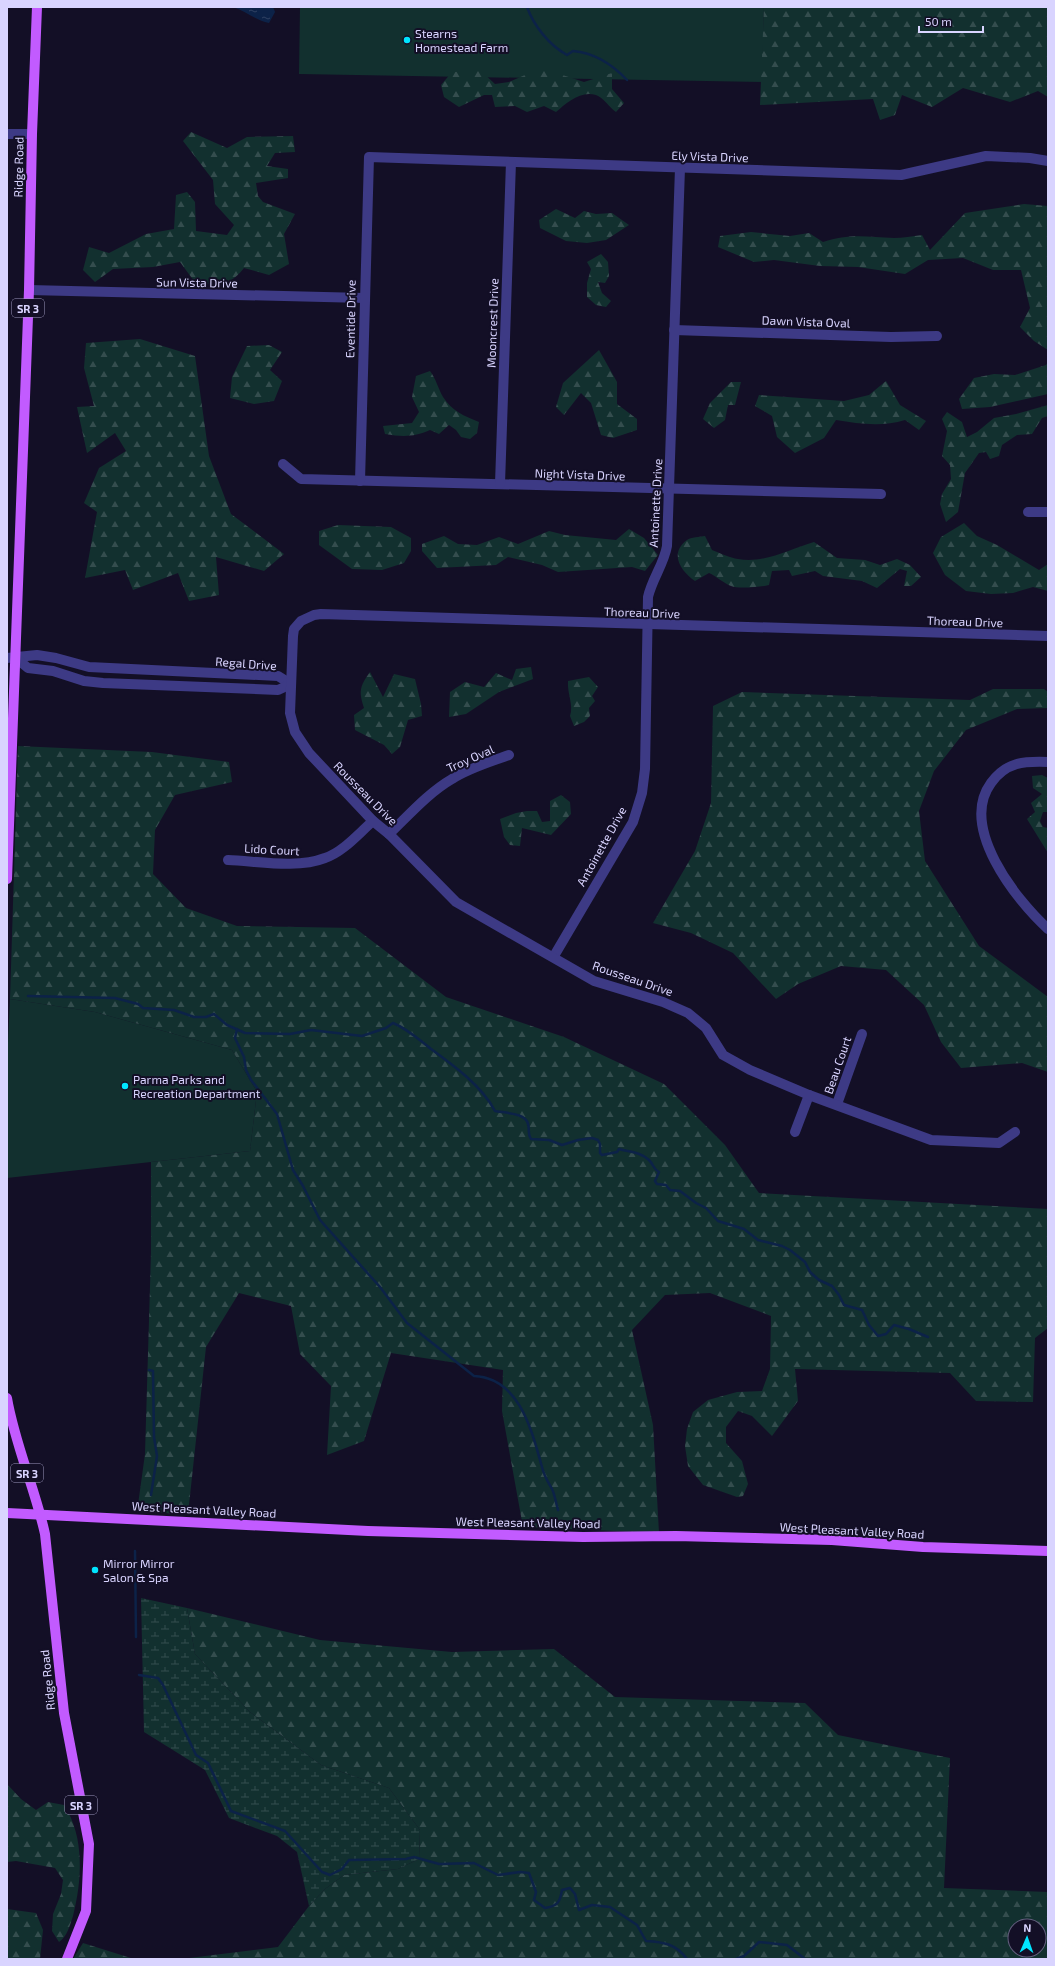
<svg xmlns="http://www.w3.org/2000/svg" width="1055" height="1966" font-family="'Exo 2',sans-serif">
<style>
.green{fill:#12302f}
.forest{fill:url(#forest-firs);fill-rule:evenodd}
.wetland{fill:url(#wetland-marsh)}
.water{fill:url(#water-ripples)}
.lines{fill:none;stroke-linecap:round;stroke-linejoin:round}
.stream{stroke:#0c2248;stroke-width:2.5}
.minor{stroke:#3d3a85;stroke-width:10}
.major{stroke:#c25bff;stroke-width:10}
.poi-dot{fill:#00e5ff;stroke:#130f26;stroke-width:1.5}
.labels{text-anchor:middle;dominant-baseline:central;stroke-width:4;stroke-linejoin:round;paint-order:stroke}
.shield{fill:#130f26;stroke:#9e99be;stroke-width:1}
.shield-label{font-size:11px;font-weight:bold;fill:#d9d4ff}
.poi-label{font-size:12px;fill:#d9d4ff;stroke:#130f26;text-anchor:start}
.street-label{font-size:12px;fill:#d9d4ff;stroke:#130f26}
</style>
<defs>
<pattern id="forest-firs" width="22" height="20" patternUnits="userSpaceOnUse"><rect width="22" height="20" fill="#12302f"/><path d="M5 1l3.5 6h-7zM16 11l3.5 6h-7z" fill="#344d4e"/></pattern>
<pattern id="wetland-marsh" width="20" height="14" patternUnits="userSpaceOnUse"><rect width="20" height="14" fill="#12302f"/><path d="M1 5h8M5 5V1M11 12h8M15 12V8" fill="none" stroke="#344d4e"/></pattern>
<pattern id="water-ripples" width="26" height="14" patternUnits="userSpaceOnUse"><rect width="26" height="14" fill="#0c2248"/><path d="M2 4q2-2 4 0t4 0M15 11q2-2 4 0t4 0" fill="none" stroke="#2f4163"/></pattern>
</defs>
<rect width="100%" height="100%" fill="#130f26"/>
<g class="green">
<path d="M300,7h464l-2,75 -463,-8z"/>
<path d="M10,999l85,13 137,38 25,42 -7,59 -243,27v-115z"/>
</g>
<g class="forest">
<path d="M764,7h284v90l-10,-6 -28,11 -47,-14 -31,19 -30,-12 -7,20 -15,5 -7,-21 -113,6z"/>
<path d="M541,68l43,14 28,-9v16l12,14 -8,9c-6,-4 -13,-15 -20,-17 -15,-5 -30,8 -40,17l-12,-6 -17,6 -12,-6 -20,1 -3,-12h-8l-25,12 -15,-10 -3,-12 11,-13 29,-1 14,13 14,-2z"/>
<path d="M191,132l36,16 20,-11 46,-1 2,16 -20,1 -8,13 21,3v9l-32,5 2,13 5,6 32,12 -11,20 5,30 -20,11 -25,-7c-15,19 -28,19 -50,13l-14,-19 -27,5 -40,2 -18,13 -12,-12 6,-23 20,6 37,-19 28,-5 2,-34 11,-3 8,10 1,29 31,4 7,-10 -19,-21 -2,-24 -30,-39z"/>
<path d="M1024,204l24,2v144l-14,-9 -14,-14 10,-19 -9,-38h-28l-30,-12 -35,2 -23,14 -47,-7 -38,-1 -46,-6 -20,2 -36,-15 2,-11 31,-4 39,4 19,-3 14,9c27,-9 44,-5 71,-4 9,0 18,-2 28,-3l8,15 35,-37z"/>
<path d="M556,209l19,9 9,-7 12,3 16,-1 17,12 -23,15 -19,3 -21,-2 -26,-13 -1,-8z"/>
<path d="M601,254l7,8 1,14 -4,7 -7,-1 4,11 9,8 -5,6 -10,-2 -9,-8v-14l4,-14 -4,-7z"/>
<path d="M140,339l55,17 14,100 22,58 53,40 -20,17 -48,-14 3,38 -30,6 -11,-28 -45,17 -8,-20 -40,8 12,-66 -13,-9 15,-35 27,-17 -11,-18 -28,20 -10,-46 17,-1 -10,-38 2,-25z"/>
<path d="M269,345l13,7 -12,18 12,11 -8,20 -20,3 -24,-6 2,-21 15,-31z"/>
<path d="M599,350l18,32v22l20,15v11l-24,8 -12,-3 -10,-32 -10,-10 -17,22 -8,-8 7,-24z"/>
<path d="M1048,362v32l-58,13 -28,2 -3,-10 15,-21 20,-4 21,1 31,-10z"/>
<path d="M430,371c6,8 8,17 13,26 9,14 21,19 36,25l-2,11 -7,6 -9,-2 -5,-7 -7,-5 -10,9 -9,-4c-16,7 -27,7 -45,4l-2,-8 29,-3 7,-11 -7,-15 4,-21z"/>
<path d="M886,381l14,24 26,16 -7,9 -14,-10c-23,7 -45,4 -69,0l-12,18 -29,15 -18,-16 -5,-21 -17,-10 4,-11 85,6 25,-6z"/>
<path d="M731,382h10l-6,23h-7l-3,15 -11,8 -11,-9 7,-16z"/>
<path d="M1048,405v11l-6,2 -10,16 -15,1 -15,10 -3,11 -9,3 -4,-7 -7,1 -14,20 -7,39 -12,10 -6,-18 2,-10 9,-15 -1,-14 -8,-9 5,-25 -5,-12 5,-7 15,10 5,15 10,-5 17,-14 22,-4z"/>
<path d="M964,523l13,13 20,9 42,25 9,-6v27l-15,-4 -20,6 -22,1 -25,-3 -21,-16 -12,-22 8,-16z"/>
<path d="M338,525l53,2 20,11v13l-7,12 -22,7 -30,-1 -33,-24v-14z"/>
<path d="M629,529l15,9 14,17 -13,16 -13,-4 -74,5 -16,-7 -34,-8 -12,8 -59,3 -15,-17v-7l22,-8 14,8 19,1 22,-8 19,7 31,-13 16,4 51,5z"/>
<path d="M705,536l7,14c8,3 18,8 26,9 26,5 52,-10 76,-17l23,16 28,2 15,5 17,-6 13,6 11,12 -10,9h-7l3,-15 -7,-2 -23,19 -15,-7 -39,-5 -8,-5 -23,5 -3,-6 -17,1 -3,14c-8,2 -31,4 -38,1 -6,-2 -15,-10 -22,-13l-14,8c-13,-9 -27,-27 -8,-41 4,-3 13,-3 18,-4z"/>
<path d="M531,667l2,12 -34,13 -33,22 -17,3 1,-25 15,-10 19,5 12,-14 16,7 4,-11z"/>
<path d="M370,672l13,25 11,-23 21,5 6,25 1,12 -14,4 -8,27 -8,7 -8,-9 -29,-15 -1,-15 10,-7c-5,-16 -5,-21 6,-36z"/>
<path d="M589,677l9,10 -6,9 3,5 -6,7 1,8 -6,6 -10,4 -4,-10c4,-10 -3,-23 -2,-35z"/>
<path d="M993,689h51l4,3v16l-31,1 -51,21 -32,41 -15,40 6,50 54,85 69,51v75l-26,-9 -61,5 -20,-26 -17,-37 -38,-35 -45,-4 -43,18 -22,15 -43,-46 -42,-20 -38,-10 42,-72 16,-48 2,-97 29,-14 228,8z"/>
<path d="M18,746l134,6 77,10 3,20 -57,13 -20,35 -2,44 33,34 51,18 118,2 91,69 118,40 100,47 61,61 34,48 289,16v119l-13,10 -2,64 -57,-1 -26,-28 -155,-4 3,32 -26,35 -20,-20 -14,-5 -12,16v16l16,18 6,23 -5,12 -6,1 -34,-12 -15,-19 -3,-20 2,-17 6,-17 15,-12 29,-8 25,-1 8,-22 1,-53 -61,-23 -45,2 -33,35 21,95 6,108 -136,-6 -21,-116 1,-41 -112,-17 -27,88 -37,14 4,-69 -31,-32 -9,-48 -52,-13 -33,54 -18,167 -51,-2 8,-58 6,-201v-91l99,-11 7,-59 -25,-42 -137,-38 -85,-13z"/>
<path d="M1042,775l6,3v34h-5l-3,9 3,6 5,1v25l-21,-34 8,-7 -4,-9 11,-9 -9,-6 -1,-12z"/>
<path d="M561,795l9,7 1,12 -20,21 -29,-7 -2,18 -10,-1 -6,-8 -4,-18 16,-6 11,-2h10l5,11 8,-1v-20z"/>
<path d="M187,1608l133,32 132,12 102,-3 61,48 190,6 33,32 112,23 -6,130 104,4v67h-867l97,-12 31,-41 16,-17 19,-14 54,-6 21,-10 1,-29 -31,-42 -68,-23 -71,-53 -55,-58zM1015,1926h24v24h-24z"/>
<path d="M7,1784l14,15 15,11 12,-8 16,3c21,32 18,76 9,111 -3,9 -6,21 -14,26l-7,-11 1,-17 8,-20 2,-14 -8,-12 -39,-7 -9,1z"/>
<path d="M7,1909l29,4 7,17 -3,29h-33z"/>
<path d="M83,1943l51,16h-61z"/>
</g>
<path class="wetland" d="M141,1598l46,10 8,46 55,58 71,53 68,23 31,42 -1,29 -21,10 -54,6 -19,14 -16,17 -12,-54 -20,-16 -48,-18 -24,-48 -61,-38z"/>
<path class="water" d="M233,7h40l2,5 -6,11c-13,-3 -24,-12 -36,-16z"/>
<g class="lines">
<g class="stream">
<path d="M527,7c7,19 22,38 40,48l6,-4c22,2 39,13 54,29"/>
<path d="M28,996l87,2 23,6 5,4 31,2 20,7h12l8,-3 13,11 18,8 45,1 21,-4 51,6 24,-8 7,-5c15,6 25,16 38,26 22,16 51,37 64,62 10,2 31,2 33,13 2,6 -1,10 3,15l18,1 13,5 16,-5 14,-2 6,2 2,4v9l2,2 15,-3 2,-3c10,3 22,3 30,11 5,5 4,9 10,12l-4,9 2,3 9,1 4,5 10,1 16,12 10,5 12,13 26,8 14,11 24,6 8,4 15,12 5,10 9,8 13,6 7,9 5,10 18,5 7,15 9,11 8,-2 8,-9 15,4 19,8"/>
<path d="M237,1029l-2,9 9,19 2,13 5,10 26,34 16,56 10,16 17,34 60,67 27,36 67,53c46,2 58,56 68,91 2,9 6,15 10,22 3,6 4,15 6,21"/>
<path d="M149,1370l4,1 1,66 3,19 -6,39"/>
<path d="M135,1551l1,86"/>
<path d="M139,1675l19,3 5,7 33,70 12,8 23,48 54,20 37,41 8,3 12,-6 7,-9 57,-1 8,-2 25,7 35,-1 24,12 22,-3 9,1 7,19 -2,8 11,8c13,-2 15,-6 17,-18l8,-2 5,6 4,16 13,-5 18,2 27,18 9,16c18,1 30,3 41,18"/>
<path d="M736,1959l8,-3 15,-14 28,3 18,14"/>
</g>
<g class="minor">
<path d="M7,134h25"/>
<path d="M29,290l335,8"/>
<path d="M674,330l217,7 46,-1"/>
<path d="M283,464l18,15 580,15"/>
<path d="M360,481l9,-324 532,18 85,-19 44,2 18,3"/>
<path d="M500,484l11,-322"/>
<path d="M1028,512h20"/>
<path d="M7,658l30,-3 19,3 33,9 189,9 13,8"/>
<path d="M16,658l12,10 25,3 31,10 19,2 175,7 13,-6"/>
<path d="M1048,762c-24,-1 -42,0 -57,21 -32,44 24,116 57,146"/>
<path d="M389,834c20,-19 39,-41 63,-55 17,-11 38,-17 57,-24"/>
<path d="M228,860c29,1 69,9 97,-2 18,-6 33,-24 48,-37"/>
<path d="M554,956l79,-134 9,-29 3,-24 3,-172c4,-18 16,-33 19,-51l13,-378"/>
<path d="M837,1104l25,-70"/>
<path d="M795,1132l14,-37"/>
<path d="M1015,1132l-16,11 -68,-3 -122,-45 -59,-25 -27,-15 -17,-27 -18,-15 -25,-11 -69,-21 -138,-79 -67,-68 -16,-13 -64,-68 -14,-21 -5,-19 3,-77 1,-7 7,-8 13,-6 7,-1 727,22"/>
</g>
<g class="major">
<path d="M7,879l22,-589 3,-156 5,-127"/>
<path d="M7,1398c8,47 28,90 38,136l19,179 25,131 -3,67 -19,48"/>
<path d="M7,1513l361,18 215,6 93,-1 156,4 91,7 125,4"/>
</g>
</g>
<g class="poi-dot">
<circle cx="407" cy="40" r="4"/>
<circle cx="125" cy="1086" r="4"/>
<circle cx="95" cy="1570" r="4"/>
</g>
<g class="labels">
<g class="shield">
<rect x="12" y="299" width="32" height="18" rx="3"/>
<rect x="11" y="1464" width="32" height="18" rx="3"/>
<rect x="65" y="1796" width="32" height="18" rx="3"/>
</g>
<g class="shield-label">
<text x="28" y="308">SR 3</text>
<text x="27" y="1473">SR 3</text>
<text x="81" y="1805">SR 3</text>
</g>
<g class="poi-label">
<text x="415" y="33">Stearns<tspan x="415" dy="14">Homestead Farm</tspan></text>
<text x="133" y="1079">Parma Parks and<tspan x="133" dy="14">Recreation Department</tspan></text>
<text x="103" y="1563">Mirror Mirror<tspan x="103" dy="14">Salon &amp; Spa</tspan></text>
</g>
<g class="street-label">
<text transform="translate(710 156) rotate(2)">Ely Vista Drive</text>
<text transform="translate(18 167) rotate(-89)">Ridge Road</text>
<text transform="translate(197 282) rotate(1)">Sun Vista Drive</text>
<text transform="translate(350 319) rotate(-89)">Eventide Drive</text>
<text transform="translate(806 321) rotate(2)">Dawn Vista Oval</text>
<text transform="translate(492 323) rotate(-88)">Mooncrest Drive</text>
<text transform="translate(580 474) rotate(2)">Night Vista Drive</text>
<text transform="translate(655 503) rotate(-87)">Antoinette Drive</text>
<text transform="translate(642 612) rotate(2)">Thoreau Drive</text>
<text transform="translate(965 621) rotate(2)">Thoreau Drive</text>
<text transform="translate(246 663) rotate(4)">Regal Drive</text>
<text transform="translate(470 758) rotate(-24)">Troy Oval</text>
<text transform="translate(366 793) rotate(45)">Rousseau Drive</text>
<text transform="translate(601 846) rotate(-61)">Antoinette Drive</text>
<text transform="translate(272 849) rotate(3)">Lido Court</text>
<text transform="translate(633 978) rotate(19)">Rousseau Drive</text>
<text transform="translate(837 1065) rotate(-71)">Beau Court</text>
<text transform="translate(204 1509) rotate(3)">West Pleasant Valley Road</text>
<text transform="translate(528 1522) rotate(1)">West Pleasant Valley Road</text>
<text transform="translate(852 1530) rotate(3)">West Pleasant Valley Road</text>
<text transform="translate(47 1680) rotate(-96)">Ridge Road</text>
</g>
</g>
<rect width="1055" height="1966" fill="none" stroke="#d9d4ff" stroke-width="16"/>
<g transform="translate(1027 1938) rotate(2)"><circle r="19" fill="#130f26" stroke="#625e7d"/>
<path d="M0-3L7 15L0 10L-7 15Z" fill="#00e5ff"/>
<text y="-6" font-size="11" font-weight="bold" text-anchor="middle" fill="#d9d4ff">N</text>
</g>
<path d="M919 26v6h64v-6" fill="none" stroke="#d9d4ff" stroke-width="2"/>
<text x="925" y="26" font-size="12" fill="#d9d4ff" stroke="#130f26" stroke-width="3" paint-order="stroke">50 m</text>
</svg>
